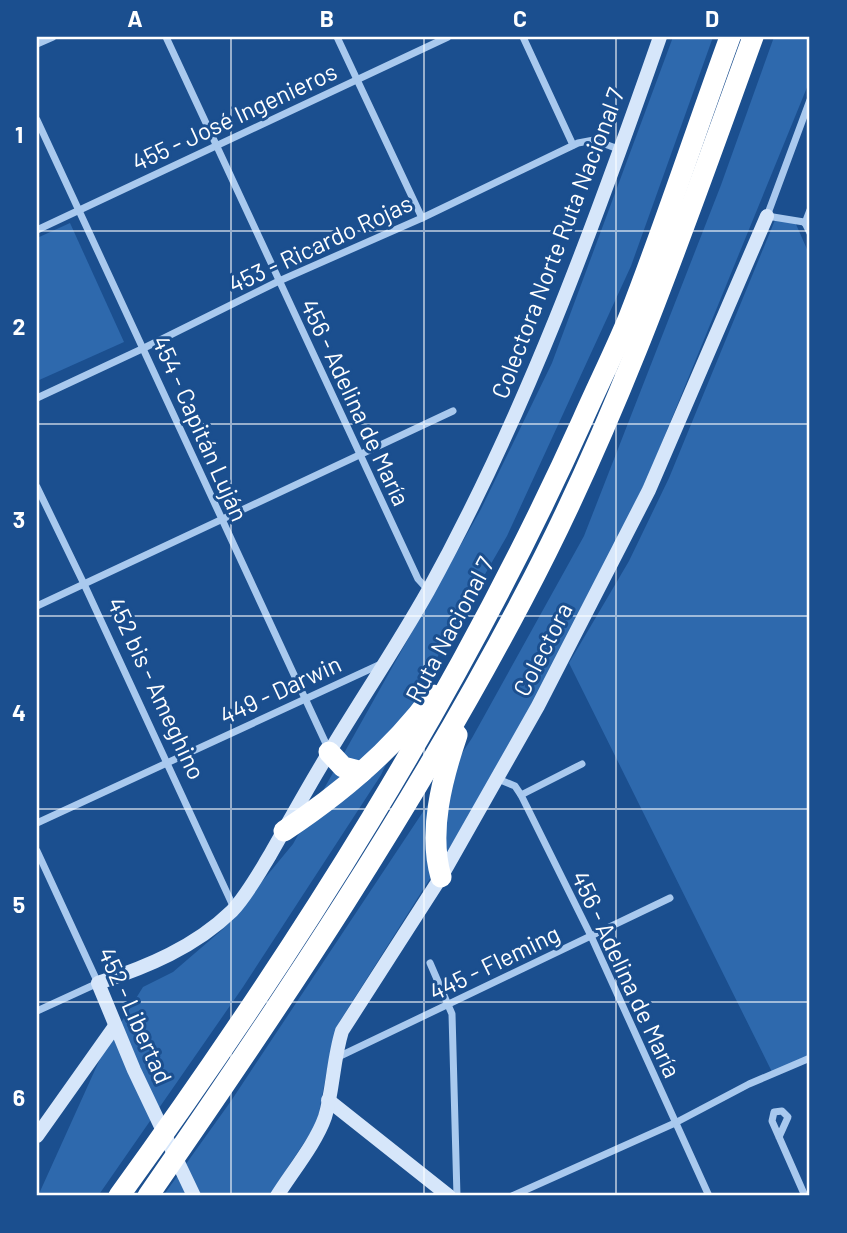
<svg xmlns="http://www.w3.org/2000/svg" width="847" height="1233" font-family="Barlow,sans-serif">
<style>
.green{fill:#2e69ad}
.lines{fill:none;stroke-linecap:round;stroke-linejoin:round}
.street{stroke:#a9c9ee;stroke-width:7}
.secondary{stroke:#d6e6fa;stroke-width:14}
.highway{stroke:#fff;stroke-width:21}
.grid{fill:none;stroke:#fff;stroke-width:2;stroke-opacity:0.55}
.labels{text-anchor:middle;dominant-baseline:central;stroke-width:6;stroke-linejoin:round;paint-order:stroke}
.street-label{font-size:24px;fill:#fff;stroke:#1b4f8f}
.neatline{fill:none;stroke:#fff;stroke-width:2.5}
.grid-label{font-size:23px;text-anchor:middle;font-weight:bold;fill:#fff}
</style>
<rect width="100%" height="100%" fill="#1b4f8f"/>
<g class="green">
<path d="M673,37h40l-82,229 -124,270 -76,132 -50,107 -138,212 -145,209h-60l66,-146 39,-63 30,-15 50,-43 70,-85 188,-335 71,-146z"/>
<path d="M774,37h36v43l-165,404 -113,221 -53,96 -139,220 -8,23 -15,79 -48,73h-106l68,-95 241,-363 112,-202 137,-351z"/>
<path d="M775,220l20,2 15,34v805l-36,15 -205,-413 60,-102 40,-83z"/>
<path d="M70,223l54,119 -87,39v-143z"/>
</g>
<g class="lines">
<g class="street">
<path d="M166,37l252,542 10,11"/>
<path d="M337,37l85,181"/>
<path d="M523,37l50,108"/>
<path d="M37,44l16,-7"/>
<path d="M810,100l-43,116 43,7"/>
<path d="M37,120l291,628"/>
<path d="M805,223l5,-13"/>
<path d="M805,223l5,10"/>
<path d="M37,230l411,-193"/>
<path d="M37,398l107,-50 135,-67 143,-63 156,-75 16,-3 27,10"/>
<path d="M37,487l47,97 150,324"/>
<path d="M37,606l416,-195"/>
<path d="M498,779l17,7 6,9 70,141 118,260"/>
<path d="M521,795l61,-31"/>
<path d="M37,823l344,-159"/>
<path d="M37,851l61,132 -61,28"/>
<path d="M430,963l22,51 5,182"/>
<path d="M336,1058l334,-160"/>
<path d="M779,1137l9,-20 -6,-6 -8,1 -2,9 33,75"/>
<path d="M512,1196l163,-73 74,-39 61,-26"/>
</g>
<g class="secondary">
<path d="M328,1100l121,96"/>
<path d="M37,1136l78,-110"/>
<path d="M194,1196l-60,-126 -36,-87c49,-16 97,-36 134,-72 15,-16 27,-38 38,-56 20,-35 39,-70 60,-104 32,-53 67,-105 98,-160 97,-176 166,-365 232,-554"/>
<path d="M277,1196c15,-24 39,-53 48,-79 8,-26 8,-57 17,-86l99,-154 97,-171 111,-216 118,-274"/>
</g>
<g class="highway">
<path d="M329,752l14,15 19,5"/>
<path d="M284,831c56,-37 109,-81 149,-136"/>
<path d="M441,877c-13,-45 1,-98 16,-142"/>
<path d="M119,1196c177,-245 340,-501 464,-777 15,-34 32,-68 46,-102 36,-92 67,-187 101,-280"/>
<path d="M148,1196c134,-193 265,-389 375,-598 95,-179 161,-371 230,-561"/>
</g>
</g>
<path class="grid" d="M231,37v1159M424,37v1159M616,37v1159M37,231h773M37,424h773M37,616h773M37,809h773M37,1002h773"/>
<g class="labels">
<g class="street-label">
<text transform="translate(234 116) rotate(-25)">455 - José Ingenieros</text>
<text transform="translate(320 243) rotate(-25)">453 - Ricardo Rojas</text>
<text transform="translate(557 243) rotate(-69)">Colectora Norte Ruta Nacional 7</text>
<text transform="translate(356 402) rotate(65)">456 - Adelina de María</text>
<text transform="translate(201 428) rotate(66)">454 - Capitán Luján</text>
<text transform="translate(449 629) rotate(-62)">Ruta Nacional 7</text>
<text transform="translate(542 649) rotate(-63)">Colectora</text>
<text transform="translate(157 688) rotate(65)">452 bis - Ameghino</text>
<text transform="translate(280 689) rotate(-25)">449 - Darwin</text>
<text transform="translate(494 962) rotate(-26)">445 - Fleming</text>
<text transform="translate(627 974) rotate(65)">456 - Adelina de María</text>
<text transform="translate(136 1015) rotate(66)">452 - Libertad</text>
</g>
</g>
<rect width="847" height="1233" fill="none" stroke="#1b4f8f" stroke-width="77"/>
<rect x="38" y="38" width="770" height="1156" class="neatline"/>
<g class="grid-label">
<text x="135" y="27">A</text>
<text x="327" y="27">B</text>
<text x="520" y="27">C</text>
<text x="712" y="27">D</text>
<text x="19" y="143">1</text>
<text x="19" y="335">2</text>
<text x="19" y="528">3</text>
<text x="19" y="721">4</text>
<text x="19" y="913">5</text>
<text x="19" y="1106">6</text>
</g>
</svg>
